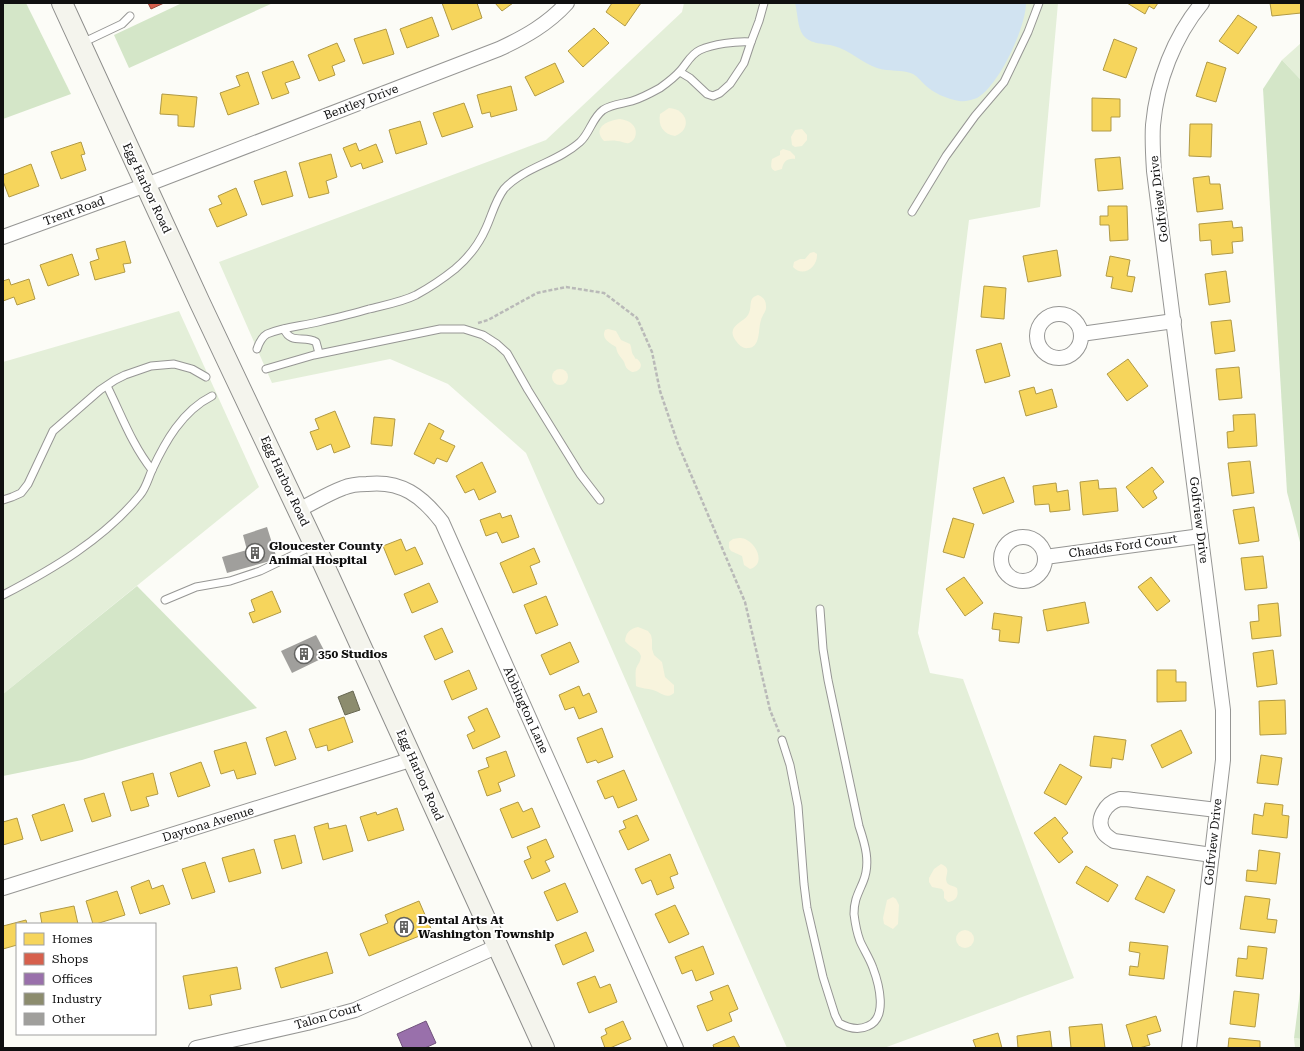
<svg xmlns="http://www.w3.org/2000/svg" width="1304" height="1051" font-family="'Roboto Serif',serif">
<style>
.green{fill:#e4efd9}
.forest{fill:#d4e6c8}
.sand{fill:#f8f4dd}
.water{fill:#d1e3f1}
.homes{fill:#f6d55c;stroke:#b19a45}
.shops{fill:#d6604d;stroke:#9b483b}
.offices{fill:#9970ab;stroke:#70537c}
.industry{fill:#8c8c6e;stroke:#676752}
.building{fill:#a09f9c}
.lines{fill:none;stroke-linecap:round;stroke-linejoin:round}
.service-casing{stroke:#969694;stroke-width:9}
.minor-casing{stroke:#969694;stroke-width:16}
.secondary-casing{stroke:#8d8d8b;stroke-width:22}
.path{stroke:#b9b9b8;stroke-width:2.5;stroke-dasharray:4 2;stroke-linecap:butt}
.service{stroke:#fffffe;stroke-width:7}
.minor{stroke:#fffffe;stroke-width:14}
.secondary{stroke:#f4f4ed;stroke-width:20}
.labels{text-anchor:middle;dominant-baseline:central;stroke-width:4;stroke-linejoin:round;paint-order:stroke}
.street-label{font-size:12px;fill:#101010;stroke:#fff}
.poi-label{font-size:12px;font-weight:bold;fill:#101010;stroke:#fff;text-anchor:start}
</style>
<rect width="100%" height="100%" fill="#fcfcf7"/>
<g class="green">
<path d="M684,3h374l-18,204 -71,13 -51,413 12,40 33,6 111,299 -190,70h-97l-261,-595 -78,-69 -58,-25 -118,24 -53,-121 327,-122 136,-128z"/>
<path d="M1301,43v37l-19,-20z"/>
<path d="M179,311l80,176 -256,207v-332z"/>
<path d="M1294,1038l7,1v9h-6z"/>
</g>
<g class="forest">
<path d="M3,3h23l45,91 -68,25z"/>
<path d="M182,3h91l-144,65 -15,-33z"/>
<path d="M1282,60l19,20v466l-14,-54 -24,-403z"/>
<path d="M137,586l120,122 -175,52 -79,16v-82z"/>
<path d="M1301,984v55l-7,-1z"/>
</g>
<g class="sand">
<path d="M669,108c18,1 24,21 6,28 -12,-2 -17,-10 -15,-22z"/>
<path d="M620,119c5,1 9,2 12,5 6,5 5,16 -3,19 -4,1 -8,-2 -12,-2 -5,-1 -9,0 -13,0 -13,-14 5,-21 16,-22z"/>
<path d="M802,129l5,6v5l-5,6 -7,1 -3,-2 -1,-8 4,-7z"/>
<path d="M783,149l7,2 5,5v3c-8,-1 -12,3 -13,10l-7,2c-5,-2 -4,-7 -3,-12l8,-4v-4z"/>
<path d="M814,252l3,2c1,13 -14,24 -24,13l1,-5 6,-3h5l5,-6z"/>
<path d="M758,295c5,2 8,5 8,11 1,5 -4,9 -5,14 -3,8 0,28 -13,28 -5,1 -9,-3 -12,-7 -11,-15 7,-18 12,-26 5,-8 -1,-17 10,-20z"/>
<path d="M608,329l8,2 5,9 9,4c2,4 1,9 4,12 3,6 1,0 5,5 5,6 -1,11 -7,11 -9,-5 -5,-7 -10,-13 -3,-4 -5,-6 -6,-12 -6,-4 -15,-8 -11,-17z"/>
<circle cx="560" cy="377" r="8"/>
<path d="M739,538c2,0 4,0 6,1 12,5 21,25 5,30l-6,-4 -2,-9 -11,-5 -2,-3v-6l4,-3z"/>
<path d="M638,627l10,4 3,4 1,5v9l2,6 8,7 3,15 9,8v8c-8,7 -13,-1 -21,-3 -6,-2 -11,-1 -17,-4 0,-5 -1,-13 0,-17 2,-6 4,-5 5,-13 -3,-8 -11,-8 -16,-15 1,-9 5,-12 13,-14z"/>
<path d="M941,864c13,5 1,13 7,20 3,2 6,2 9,4 2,8 -1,13 -9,14l-4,-4v-6l-2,-3 -10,-2 -3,-5v-4l5,-9z"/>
<path d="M893,897l3,2 3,6 -1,19 -5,5 -9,-5 -1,-6 4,-18z"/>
<circle cx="965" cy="939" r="9"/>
</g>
<path class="water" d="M795,3h231c0,24 -27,83 -49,95 -6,2 -12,4 -18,3 -12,-2 -26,-8 -35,-17 -3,-3 -7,-8 -11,-10 -11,-5 -24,-2 -36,-6 -15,-5 -27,-18 -43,-22 -10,-3 -23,-1 -31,-11 -6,-9 -5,-21 -8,-32z"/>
<g class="homes">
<path d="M442,3h35l5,15 -30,12z"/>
<path d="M495,3h18l-11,8z"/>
<path d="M612,3h29l-16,23 -19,-14z"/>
<path d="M1127,3h31l-4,6 -5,-3 -4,8z"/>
<path d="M1270,3h31v10l-29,3z"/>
<path d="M1238,15l19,12 -19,27 -19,-13z"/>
<path d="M432,17l7,19 -32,12 -7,-19z"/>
<path d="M594,28l15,15 -26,24 -15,-16z"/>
<path d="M386,29l8,25 -31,10 -9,-25z"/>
<path d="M1114,39l23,9 -11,30 -23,-8z"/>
<path d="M337,43l8,18 -13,5 3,9 -16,6 -11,-26z"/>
<path d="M293,61l7,17 -15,5 4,10 -17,6 -10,-27z"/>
<path d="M1207,62l19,6 -10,34 -20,-6z"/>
<path d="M555,63l9,19 -29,14 -10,-19z"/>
<path d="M248,72l11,32 -31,11 -8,-22 20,-7 -4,-10z"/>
<path d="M511,86l6,24 -26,7 -1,-5 -8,2 -5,-19z"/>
<path d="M162,94l35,3 -3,30 -16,-1v-11l-18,-1z"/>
<path d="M1092,98l28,1v18h-9v14h-19z"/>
<path d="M464,103l9,24 -31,10 -9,-24z"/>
<path d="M420,121l7,23 -31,10 -7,-24z"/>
<path d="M1190,124h22l-1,33 -22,-1z"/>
<path d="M81,142l4,12 -4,1 5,15 -25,9 -10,-27z"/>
<path d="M356,143l3,8 17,-7 7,18 -20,7 -2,-6 -10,4 -8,-19z"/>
<path d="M331,154l6,23 -11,4 3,12 -20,5 -10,-35z"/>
<path d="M1120,157l3,32 -25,2 -3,-32z"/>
<path d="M31,164l8,22 -30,11 -6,-16v-6z"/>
<path d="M286,171l7,25 -31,9 -8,-24z"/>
<path d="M1209,176l1,8h10l3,25 -26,3 -4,-34z"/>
<path d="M236,188l11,27 -30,12 -8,-18 13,-5 -4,-8z"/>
<path d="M1108,206h19l1,34 -18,1 -1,-16h-9v-9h8z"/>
<path d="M1232,221l1,7 9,-1 1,14 -11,1 1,11 -21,2 -1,-15 -11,1 -1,-17z"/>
<path d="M125,241l6,22 -8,1 2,8 -30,8 -5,-18 9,-3 -3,-10z"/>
<path d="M1057,250l4,26 -33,6 -5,-26z"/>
<path d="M72,254l7,21 -31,11 -8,-21z"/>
<path d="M1110,256l20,4 -3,16 8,1 -3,15 -21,-4 2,-11 -7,-1z"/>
<path d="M1226,271l4,31 -21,3 -4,-31z"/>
<path d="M9,279l2,6 18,-6 6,20 -18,6 -3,-8 -11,4v-20z"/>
<path d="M984,286l22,2 -2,31 -23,-2z"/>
<path d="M1231,320l4,31 -20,3 -4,-32z"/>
<path d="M1001,343l9,33 -25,7 -9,-33z"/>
<path d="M1128,359l20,27 -21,15 -20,-27z"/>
<path d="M1239,367l3,31 -23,2 -3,-31z"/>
<path d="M1034,387l2,7 16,-5 5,18 -31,9 -7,-25z"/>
<path d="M335,411l15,36 -16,6 -3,-9 -14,6 -7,-18 9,-3 -4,-10z"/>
<path d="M1255,414l2,32 -29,2 -1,-16 7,-1 -1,-16z"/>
<path d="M374,417l21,2 -3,27 -21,-2z"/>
<path d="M429,423l15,8 -4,8 15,7 -8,16 -10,-4 -3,6 -20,-10z"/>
<path d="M1250,461l4,32 -22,3 -4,-33z"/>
<path d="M482,462l14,30 -17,8 -5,-11 -9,4 -9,-17z"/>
<path d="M1152,467l12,15 -11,9 4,7 -14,10 -17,-21z"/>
<path d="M1004,477l10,25 -31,12 -10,-26z"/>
<path d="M1098,480l1,9 17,-1 2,23 -35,4 -3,-33z"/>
<path d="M1056,483l1,9 11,-2 2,20 -20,2 -1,-8 -14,1 -2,-19z"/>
<path d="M1254,507l5,34 -20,3 -6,-34z"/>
<path d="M500,513l2,5 9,-3 8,22 -17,6 -5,-11 -11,4 -6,-16z"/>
<path d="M953,518l21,6 -10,34 -21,-6z"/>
<path d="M401,539l5,12 9,-4 8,17 -28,11 -12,-29z"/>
<path d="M534,548l6,14 -10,4 7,18 -24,9 -13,-30z"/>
<path d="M1263,556l4,32 -22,2 -4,-32z"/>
<path d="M964,577l19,26 -18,13 -19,-27z"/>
<path d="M1151,577l19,24 -13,10 -19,-24z"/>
<path d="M429,583l9,19 -26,11 -8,-19z"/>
<path d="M272,591l9,21 -28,11 -4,-10 6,-2 -4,-11z"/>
<path d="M546,596l12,29 -22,9 -12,-29z"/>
<path d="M1085,602l4,21 -42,8 -4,-21z"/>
<path d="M1278,603l3,33 -29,3 -2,-17 9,-1 -1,-16z"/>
<path d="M994,613l28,4 -3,26 -20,-2 1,-11 -8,-1z"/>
<path d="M442,628l11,24 -18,8 -11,-24z"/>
<path d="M570,642l9,20 -29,13 -9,-20z"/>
<path d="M1273,650l4,34 -20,3 -4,-34z"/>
<path d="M469,670l8,19 -25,11 -8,-19z"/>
<path d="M1157,670h19v12h10v19l-29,1z"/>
<path d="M579,686l4,10 6,-3 8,19 -18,7 -5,-12 -9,3 -6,-15z"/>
<path d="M1285,700l1,34 -26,1 -1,-34z"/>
<path d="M487,708l13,29 -27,12 -6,-14 8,-4 -7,-14z"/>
<path d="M344,717l9,25 -25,9 -1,-6 -11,3 -7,-19z"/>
<path d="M602,728l11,29 -15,6 -2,-3 -9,3 -10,-25z"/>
<path d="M1181,730l11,23 -30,15 -11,-23z"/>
<path d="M286,731l10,28 -21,7 -9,-28z"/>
<path d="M1094,736l32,4 -3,20 -11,-2 -1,10 -21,-2z"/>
<path d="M246,742l10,32 -19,5 -3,-9 -13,4 -7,-23z"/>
<path d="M506,751l9,25 -17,7 3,8 -14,5 -9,-25 11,-4 -3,-9z"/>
<path d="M1261,755l21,3 -4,27 -21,-2z"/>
<path d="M201,762l9,24 -32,11 -8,-24z"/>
<path d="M1060,764l22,13 -16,28 -22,-12z"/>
<path d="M624,770l13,30 -19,8 -5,-12 -8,3 -8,-18z"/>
<path d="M153,773l5,21 -12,3 3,9 -18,5 -9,-29z"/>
<path d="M104,793l7,23 -19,6 -8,-23z"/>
<path d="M518,802l5,10 9,-4 8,19 -28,11 -12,-29z"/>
<path d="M1265,803l18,2 -1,10 7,1 -2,22 -35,-4 2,-20 9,2z"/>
<path d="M64,804l9,27 -32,10 -9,-26z"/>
<path d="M397,808l7,22 -36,11 -8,-24 16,-5 1,3z"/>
<path d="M637,815l12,25 -21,10 -9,-19 7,-3 -3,-7z"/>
<path d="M1055,817l13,16 -6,5 11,14 -14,11 -25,-30z"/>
<path d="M17,818l6,21 -20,6v-23z"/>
<path d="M328,823l1,6 17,-4 7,26 -30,9 -9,-33z"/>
<path d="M295,835l7,28 -20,6 -8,-29z"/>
<path d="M546,839l8,18 -9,4 5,10 -18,8 -8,-18 7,-3 -4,-11z"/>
<path d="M254,849l7,24 -32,9 -7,-24z"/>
<path d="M1259,850l21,3 -4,31 -30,-3 1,-11 10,1z"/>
<path d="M670,854l8,20 -8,3 4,11 -17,7 -6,-15 -9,4 -7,-15z"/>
<path d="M205,862l10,30 -23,7 -10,-30z"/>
<path d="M1086,866l32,19 -10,17 -32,-19z"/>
<path d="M1147,876l28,14 -11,23 -29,-14z"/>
<path d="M149,880l3,9 11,-4 7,19 -30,10 -9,-27z"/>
<path d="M565,883l13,29 -21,9 -13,-29z"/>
<path d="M117,891l8,24 -29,9h-3l-7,-23z"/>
<path d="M1245,896l25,3 -3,20 10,1 -2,13 -35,-4z"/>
<path d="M419,901l13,30 -63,25 -9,-22 28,-11 -3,-8z"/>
<path d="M675,905l14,29 -20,9 -14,-29z"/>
<path d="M74,906l4,18h-36l-2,-11z"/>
<path d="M26,920l1,4h-10v21l-14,4v-23z"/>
<path d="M586,932l8,19 -31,14 -8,-20z"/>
<path d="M1130,942l38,4 -4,33 -35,-4 1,-9 8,1 2,-14 -11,-2z"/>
<path d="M703,946l11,28 -18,7 -4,-11 -10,4 -7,-17z"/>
<path d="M1248,946l19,2 -4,31 -27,-3 2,-18 9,1z"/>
<path d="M327,952l6,21 -52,15 -6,-20z"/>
<path d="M237,967l4,22 -31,6 2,10 -23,4 -6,-33z"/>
<path d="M595,976l5,12 10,-4 7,18 -28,11 -12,-30z"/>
<path d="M728,985l10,24 -9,4 3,8 -25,10 -10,-25 16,-6 -3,-8z"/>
<path d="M1234,991l25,3 -4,33 -25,-3z"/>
<path d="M1156,1016l5,15 -14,4 3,10 -11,3h-6l-7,-23z"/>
<path d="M623,1021l8,18 -21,9h-5l-4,-11 6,-3 -2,-5z"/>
<path d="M1102,1024l3,24h-34l-2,-21z"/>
<path d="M1050,1031l2,17h-34l-1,-12z"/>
<path d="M998,1033l4,15h-26l-3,-8z"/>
<path d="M734,1036l6,12h-26l-1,-3z"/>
<path d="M1229,1038l31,3v7h-32z"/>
</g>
<path class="shops" d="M148,3h16l-13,6z"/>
<path class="offices" d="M426,1021l10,22 -11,5h-22l-6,-14z"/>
<path class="industry" d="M353,691l7,19 -15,5 -7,-18z"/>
<g class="building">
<path d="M267,527l10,32 -50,14 -5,-16 25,-7 -4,-15z"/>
<path d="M316,635l11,21 -35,17 -11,-22z"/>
</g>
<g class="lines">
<defs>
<g id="service">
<path d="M82,43l40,-19 8,-8"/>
<path d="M680,72l10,6 17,16 6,2 7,-3 10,-9 14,-21 7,-21"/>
<path d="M912,212l34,-56 29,-40 29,-34 24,-50 11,-29"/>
<path d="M284,329c7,16 20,6 32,13l3,11"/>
<path d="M257,349c2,-6 5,-12 10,-15 16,-7 35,-8 51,-12 17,-4 34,-8 51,-13 16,-4 33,-7 47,-14 11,-6 29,-18 39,-26 13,-11 24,-25 31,-41 6,-13 9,-27 18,-39 20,-22 54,-27 76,-47 10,-9 12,-24 23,-32 9,-6 19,-6 29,-9 10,-3 19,-8 28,-13 7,-5 15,-11 21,-18 6,-7 10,-16 19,-20 13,-6 36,-9 51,-8l8,-21 5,-18"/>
<path d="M266,369l48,-14 126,-26h24l19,6 14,9 10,9 21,37 52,84 20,26"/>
<path d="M107,386c14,28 25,59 45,84"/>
<path d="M3,500l9,-3 9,-4 7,-9 25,-53 47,-41 15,-10 10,-5 26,-9 23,-2 18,5 14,8"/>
<path d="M3,595c50,-26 101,-56 137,-100 6,-7 8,-16 12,-25 13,-28 30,-59 60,-74"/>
<path d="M165,600l31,-13 34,-6 30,-10 54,-26"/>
<path d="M782,740l8,25 8,41 6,78 3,24 16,69 12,38 4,8c9,5 19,8 29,3 20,-8 11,-42 5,-58 -3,-9 -9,-18 -13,-27 -3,-8 -5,-19 -6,-27 0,-14 4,-20 9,-32 8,-19 2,-38 -4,-56l-31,-146 -5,-31 -3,-40"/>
</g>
<g id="minor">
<path d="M3,237l143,-52 353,-136c26,-12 49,-25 68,-46"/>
<circle cx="1059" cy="336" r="22"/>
<path d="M1081,334l93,-13"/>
<path d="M298,510c15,-7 29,-16 45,-22 7,-3 16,-4 24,-4 34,-4 55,12 75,38l234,526"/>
<circle cx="1023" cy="559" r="22"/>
<path d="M1045,557l156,-21"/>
<path d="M1212,855l-98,-14c-3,-2 -8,-5 -10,-8 -9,-13 1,-30 16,-34 4,0 9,0 13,1l84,10"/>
<path d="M3,888l410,-129"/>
<path d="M196,1048l111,-25 48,-13 143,-64"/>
<path d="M1189,1048l34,-288v-50l-69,-539c-1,-16 -2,-31 -1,-46 4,-44 21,-88 49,-122"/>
</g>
<path id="secondary" d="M62,3l138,300 123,260 221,485"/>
</defs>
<use href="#service" class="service-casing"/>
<use href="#minor" class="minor-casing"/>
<use href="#secondary" class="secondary-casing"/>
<path class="path" d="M478,323l10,-3 49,-27 29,-6 38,6 33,25 15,34 8,39 18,53 67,158 25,108 9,22"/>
<use href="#service" class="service"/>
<use href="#minor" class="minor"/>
<use href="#secondary" class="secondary"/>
</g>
<defs>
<symbol id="building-ring" viewBox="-11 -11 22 22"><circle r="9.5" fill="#fff" stroke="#636361" stroke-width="1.5"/><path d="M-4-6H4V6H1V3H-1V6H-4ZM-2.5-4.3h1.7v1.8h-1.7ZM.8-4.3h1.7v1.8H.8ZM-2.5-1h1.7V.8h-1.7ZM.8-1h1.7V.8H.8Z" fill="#636361"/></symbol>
</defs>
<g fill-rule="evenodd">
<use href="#building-ring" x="244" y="542" width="22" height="22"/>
<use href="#building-ring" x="293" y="643" width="22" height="22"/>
<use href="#building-ring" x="393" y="916" width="22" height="22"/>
</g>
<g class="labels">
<g class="street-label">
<text transform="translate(361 102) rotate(-21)">Bentley Drive</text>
<text transform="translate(147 188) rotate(65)">Egg Harbor Road</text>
<text transform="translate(1159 199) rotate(-97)">Golfview Drive</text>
<text transform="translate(74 211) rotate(-20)">Trent Road</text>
<text transform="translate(285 481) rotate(65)">Egg Harbor Road</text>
<text transform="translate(1199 520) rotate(83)">Golfview Drive</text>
<text transform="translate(1123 546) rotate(-8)">Chadds Ford Court</text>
<text transform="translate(526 710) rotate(66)">Abbington Lane</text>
<text transform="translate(420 775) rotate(66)">Egg Harbor Road</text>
<text transform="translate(208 824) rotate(-17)">Daytona Avenue</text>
<text transform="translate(1213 842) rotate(-84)">Golfview Drive</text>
<text transform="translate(328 1016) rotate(-16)">Talon Court</text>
</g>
<g class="poi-label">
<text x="269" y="546">Gloucester County<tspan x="269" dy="14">Animal Hospital</tspan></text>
<text x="318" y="654">350 Studios</text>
<text x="418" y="920">Dental Arts At<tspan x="418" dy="14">Washington Township</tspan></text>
</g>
</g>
<rect width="1304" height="1051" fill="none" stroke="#101010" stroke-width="8"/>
<rect x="16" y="923" width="140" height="112" fill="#ffffff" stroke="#9f9f9f"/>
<rect x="24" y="933" width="20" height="12" fill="#f6d55c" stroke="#9f9f9f"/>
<text x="52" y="943" font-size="12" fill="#101010">Homes</text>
<rect x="24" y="953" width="20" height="12" fill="#d6604d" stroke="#9f9f9f"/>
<text x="52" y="963" font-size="12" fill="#101010">Shops</text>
<rect x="24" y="973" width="20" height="12" fill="#9970ab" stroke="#9f9f9f"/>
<text x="52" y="983" font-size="12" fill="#101010">Offices</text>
<rect x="24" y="993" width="20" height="12" fill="#8c8c6e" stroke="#9f9f9f"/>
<text x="52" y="1003" font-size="12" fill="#101010">Industry</text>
<rect x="24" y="1013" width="20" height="12" fill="#a09f9c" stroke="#9f9f9f"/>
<text x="52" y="1023" font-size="12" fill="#101010">Other</text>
</svg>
